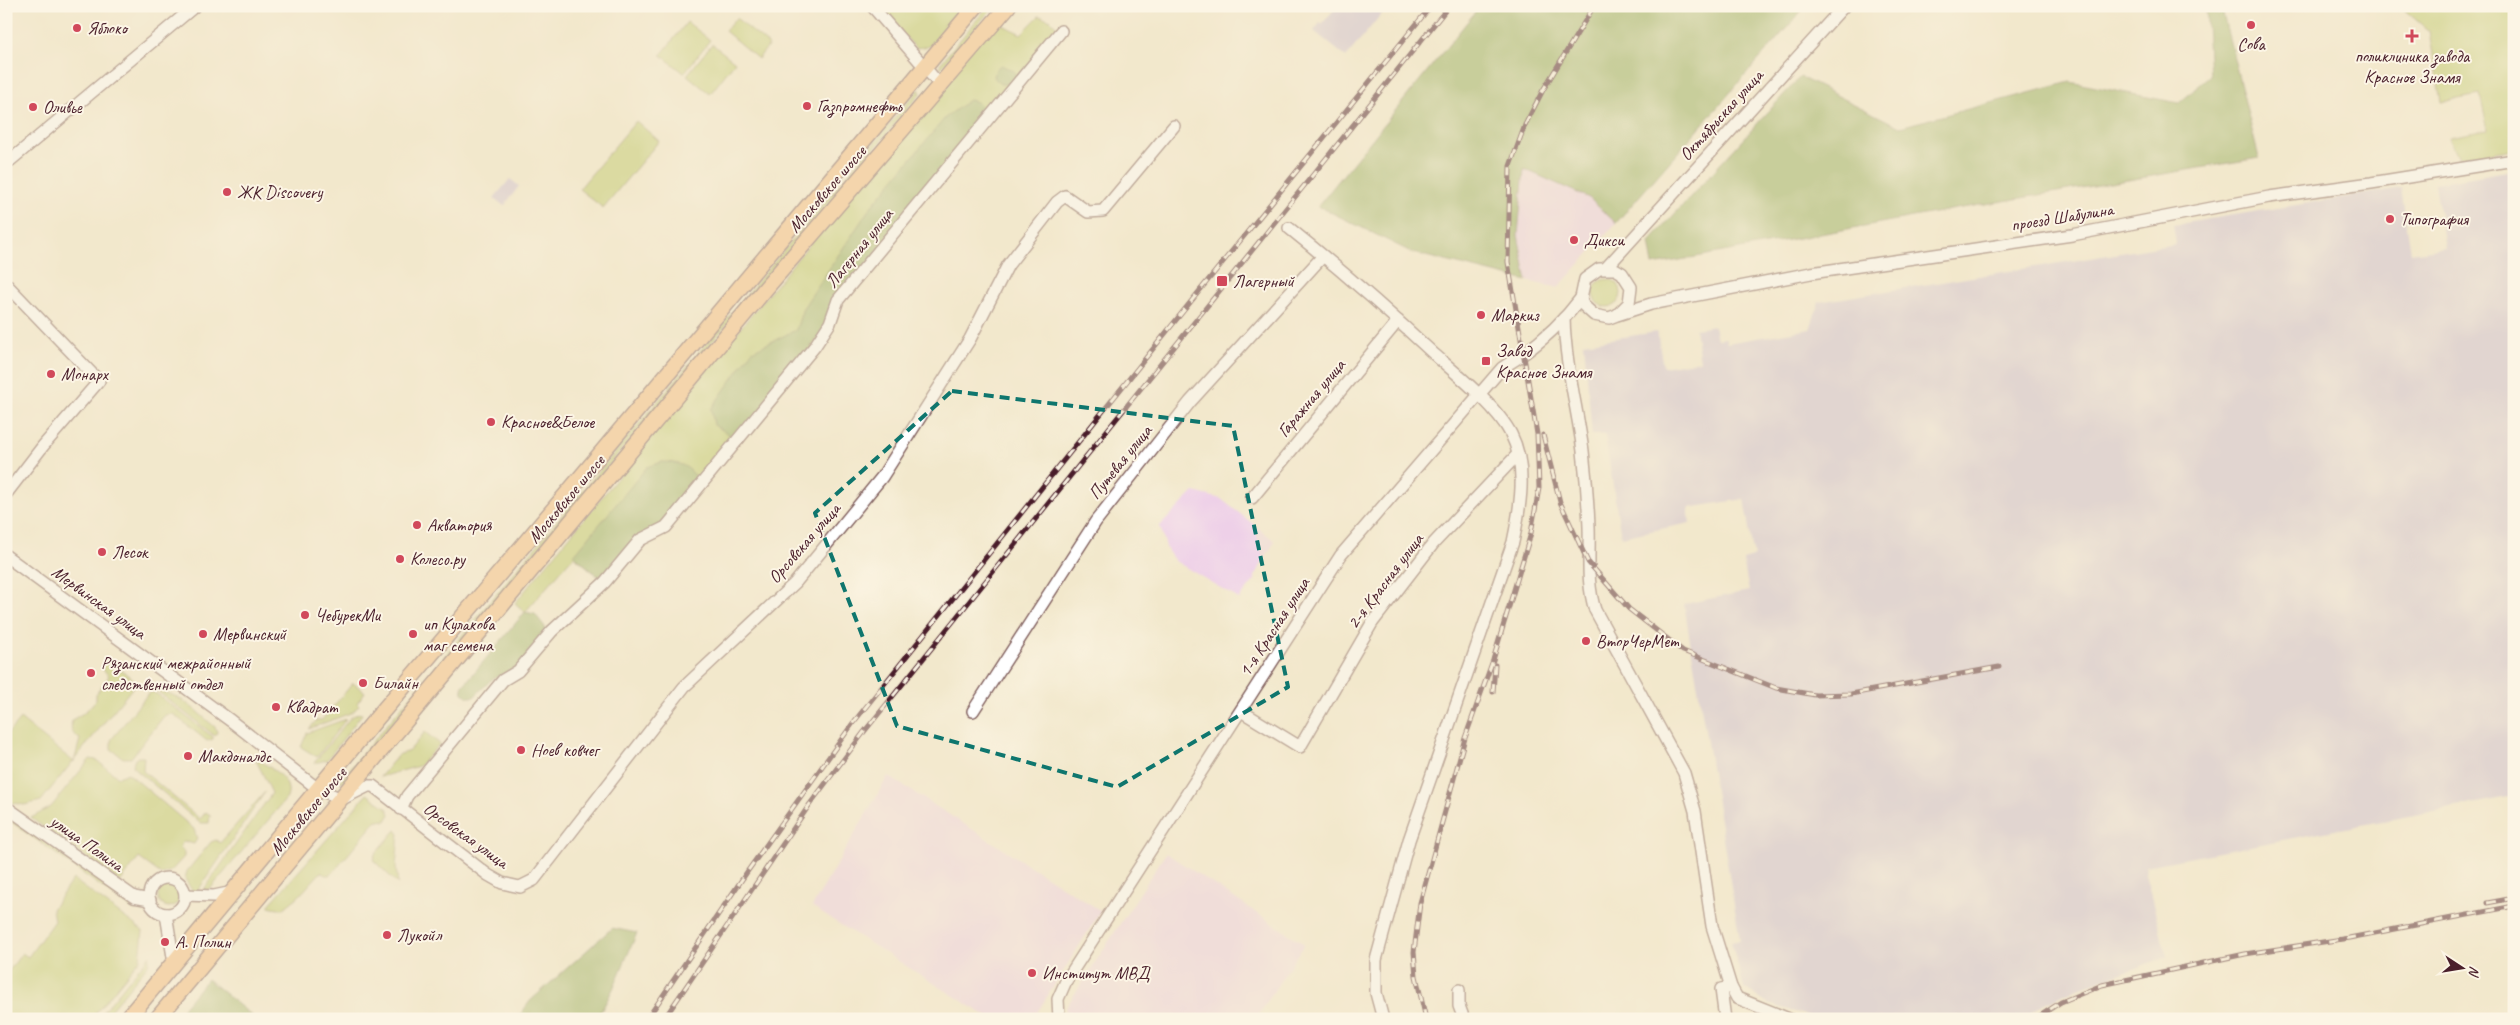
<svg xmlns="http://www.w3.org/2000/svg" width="2520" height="1025" font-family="Caveat,sans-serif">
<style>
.built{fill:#eed0e8}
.industrial{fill:#ccbed4}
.green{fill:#becb6d;stroke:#84754c}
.forest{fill:#96af60;stroke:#706746}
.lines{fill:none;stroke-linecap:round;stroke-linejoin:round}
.minor-casing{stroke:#856563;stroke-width:14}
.major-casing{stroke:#856563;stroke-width:18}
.minor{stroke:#fff;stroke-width:11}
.major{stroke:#f5bf86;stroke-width:15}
.rail-casing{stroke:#4a1f2b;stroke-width:5}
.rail{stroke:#fcf5e5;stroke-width:3;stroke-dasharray:9;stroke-linecap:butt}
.marked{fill:none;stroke:#0f766e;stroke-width:4;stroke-dasharray:10 6;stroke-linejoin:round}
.poi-dot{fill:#d1495b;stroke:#fcf5e5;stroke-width:2}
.labels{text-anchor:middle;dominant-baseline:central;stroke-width:4;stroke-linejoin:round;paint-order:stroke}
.poi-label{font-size:18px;fill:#4a1f2b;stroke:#fcf5e5;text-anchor:start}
.street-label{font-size:18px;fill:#4a1f2b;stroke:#fcf5e5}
</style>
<rect width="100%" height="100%" fill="#fcf5e5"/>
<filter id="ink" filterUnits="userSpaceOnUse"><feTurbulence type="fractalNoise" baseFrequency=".02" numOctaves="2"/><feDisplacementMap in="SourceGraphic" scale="10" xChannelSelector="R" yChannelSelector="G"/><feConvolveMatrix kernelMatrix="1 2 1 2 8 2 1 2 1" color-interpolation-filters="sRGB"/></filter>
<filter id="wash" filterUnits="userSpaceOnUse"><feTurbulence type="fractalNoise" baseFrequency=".0096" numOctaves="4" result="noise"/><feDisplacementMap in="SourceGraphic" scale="20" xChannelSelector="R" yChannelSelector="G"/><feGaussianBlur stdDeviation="1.12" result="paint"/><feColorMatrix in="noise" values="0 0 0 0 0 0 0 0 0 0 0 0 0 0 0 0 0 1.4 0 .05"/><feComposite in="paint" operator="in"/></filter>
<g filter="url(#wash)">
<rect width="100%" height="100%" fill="#f2e8cc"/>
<g class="built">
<path d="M1524,169l65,29 27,25 -58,65 -31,-7 -9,-46z"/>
<path d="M1194,492l27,7 54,42 -20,35v4l-16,19 -64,-38 -8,-11 -7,-24z"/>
<path d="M888,776l213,135 -68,108h-42l-179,-112z"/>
<path d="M1166,853l138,91 -48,75h-188l-3,-10z"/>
</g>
<g class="industrial">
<path d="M1337,6h51l-42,51 -32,-26 6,-8 2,1z"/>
<path d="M2514,170v626l-368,70 -1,8 22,83 -91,32 -33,15 -20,15h-205l-49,-15 -25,-16 -13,-46 9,-2 -56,-336 65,-13 -6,-31 11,-3 -10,-58 -56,9 2,15 -69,14 -16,-102h-13l-8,-92 73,-11 6,35 37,-6 -5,-32 19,-3 3,13 9,-1 1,5 83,-14 9,-27 357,-58 -3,-19 228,-37 10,65 34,-5 -10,-65z"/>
<path d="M510,179l9,7 -15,20 -10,-8z"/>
</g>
<g class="green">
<path d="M877,6h87l-33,40 -15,2z"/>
<path d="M988,6h6l-53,62 -1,-4z"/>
<path d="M2400,6h114v143l-55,9 -10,-21 39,-7 -8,-35 -39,7 -12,-71z"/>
<path d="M1039,16l10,3 12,12 -223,269 -23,46 -163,187 -47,49 -31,-26 -49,56 -10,-9 425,-518 58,-67 7,8 16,8z"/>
<path d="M736,18l33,27 -11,14 -33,-28z"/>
<path d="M687,22l23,18 -26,33 -23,-18z"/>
<path d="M712,44l23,18 -25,32 -23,-19z"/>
<path d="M919,89l2,4 -578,689 -3,-1z"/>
<path d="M636,121l23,20 -56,67 -24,-19z"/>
<circle cx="1607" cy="293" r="14"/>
<path d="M107,658l27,22 -1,7 -92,114 -17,4 -16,-3 -2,-66 14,-17 54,43 6,-23c-8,-5 -10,-9 -8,-19l13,-8 11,-12v-6l13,-18 -8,-9z"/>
<path d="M353,683l12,9 -8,11 2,2 -6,7 -44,17 8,-9h5z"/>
<path d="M157,691c22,1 42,23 58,36l2,5 -2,4z"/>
<path d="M152,692l5,2 56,43v2l-6,2 -34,-27 -8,1 -34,43h-8l-12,-9v-9l36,-45z"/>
<path d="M359,713l3,1 -35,46 -13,3 37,-46z"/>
<path d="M346,719l-29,38 -16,-10 6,-14z"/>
<path d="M425,732l15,12 -21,22 -39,11 18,-22 11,-4z"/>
<path d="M138,757h6l-1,14 57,48 6,-7 4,3 -1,8h-9l-64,-53 -3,-4 1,-6z"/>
<path d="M255,758c14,9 39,21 32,40l-76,90 -9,4 70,-99z"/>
<path d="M90,759l6,1 22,17 10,-4 66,56 3,10 -3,5 -11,-3 -3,6 4,5v5l-13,14 -10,3 -22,-16 -19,24 -89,-64 20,-11z"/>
<path d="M265,792l-68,100h-4l-8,-13 2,-8 24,-29 5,-2 4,3z"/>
<path d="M367,794l20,14 3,6 -4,7 -9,-1 -46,55h-6l-4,-3 -22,24 -16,13 -15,-3z"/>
<path d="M6,814l133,93 -4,4 -129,-93z"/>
<path d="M396,830l3,4 -3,33 2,17 -25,-24 2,-6z"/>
<path d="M73,879l70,52 -3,28 -49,60 -85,-2v-42l16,-22 6,4 26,-36 -2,-12z"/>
<circle cx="169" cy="896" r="11"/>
<path d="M150,955l-2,10 -45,54h-6z"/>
</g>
<g class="forest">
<path d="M1480,6h326l-190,217 -27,-25 -65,-29 -6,66 9,46 -114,-28 -95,-47z"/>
<path d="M2206,6h15l38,152 -303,51 -303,56 -4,-23 151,-165 100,50 170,-45 109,21 31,-27z"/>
<path d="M1001,65l13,6 2,5 -5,8h-11l-6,-7 2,-8z"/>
<path d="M969,100l8,2 14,14 -153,184 -8,23 -93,116 -23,-14 -3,-16 41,-58 44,-21 7,-22 67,-100 75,-90z"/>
<path d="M662,462c20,0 29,5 39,23l-96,97 -31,-27 73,-88z"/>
<path d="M525,612l10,2 10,13 1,8 -27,31 -28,14 -17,17h-6l-5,-4 -1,-6z"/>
<path d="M612,928l25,5 -24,56 -16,30h-80l13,-18z"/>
<path d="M207,979l49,40h-82z"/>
</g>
</g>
<g filter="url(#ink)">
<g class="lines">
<defs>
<g id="minor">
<path d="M872,6l68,79"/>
<path d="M6,164l189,-158"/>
<path d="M1289,228c50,40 99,83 146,127 24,21 62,52 76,79 17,33 9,75 2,108l-104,298 -33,120v33l7,26"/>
<path d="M1607,267l237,-261"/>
<path d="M6,284l93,97 -56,65 -37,48"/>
<path d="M1617,315l12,-12 2,-16 -9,-14 -7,-4h-16l-14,10 -4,19 2,7 11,10 15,3 8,-3 34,-11 160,-31 261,-38 197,-38 102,-14 143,-23"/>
<path d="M1564,318c1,45 13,89 19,133 3,25 5,51 6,76 1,29 -3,55 6,83l89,163 11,38 17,115 19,61 6,11 52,21"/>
<path d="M1252,498l146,-177"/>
<path d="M6,556l225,165 87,68 24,10 26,-13h5l115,89 14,8 18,4 14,-7 150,-193 111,-104 87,-106 88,-138 38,-74 49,-63 8,-6 23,16 15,-1 71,-85"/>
<path d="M973,711l123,-190 94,-119 133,-146"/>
<path d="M1241,711l59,36 72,-124 61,-79 85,-90"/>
<path d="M6,807l128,90 16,3"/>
<path d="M401,809l6,-13 96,-116 15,-9 34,-40 53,-49 35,-42 26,-13 149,-181 15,-23 8,-23 223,-269"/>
<circle cx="167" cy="896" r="18"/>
<path d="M185,895l29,1 19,-4"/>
<path d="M166,914l8,49"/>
<path d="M1459,990v16l5,13"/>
<path d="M1059,1019l-1,-20 8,-18 275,-426 161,-187c30,-18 58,-42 79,-70"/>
<path d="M1725,1019l-4,-30 10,-2"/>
</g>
<g id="major">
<path d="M127,1019l250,-301 199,-235 400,-477"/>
<path d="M157,1019l609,-731 242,-282"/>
</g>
</defs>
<use href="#minor" class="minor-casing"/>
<use href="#major" class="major-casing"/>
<use href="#minor" class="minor"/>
<use href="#major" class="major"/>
<defs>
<g id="rail">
<path d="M1543,435l17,67 28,60 41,47 54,42 93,37 39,7 36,-1 148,-27"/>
<path d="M1493,692l2,-27"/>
<path d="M2487,903l27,-5"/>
<path d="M647,1019l100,-147 106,-149 348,-434 230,-283"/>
<path d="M664,1019l146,-215 54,-72 585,-726"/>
<path d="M1426,1019l-10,-43 -2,-24 6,-49 45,-165 28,-78 38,-127 8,-45 -2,-54 -29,-172 2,-96 15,-41 18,-35 51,-84"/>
<path d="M2035,1019l26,-17 41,-17 143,-31 104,-16 165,-32"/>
</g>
</defs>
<use href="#rail" class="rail-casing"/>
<use href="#rail" class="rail"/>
</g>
</g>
<path d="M0 0H2520V1025H0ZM952,391l281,35 55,261 -171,100 -220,-61 -82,-213z" fill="#f2e8cc" fill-opacity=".55" fill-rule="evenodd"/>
<path class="marked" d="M952,391l281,35 55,261 -171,100 -220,-61 -82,-213z"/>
<g class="poi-dot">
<circle cx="2251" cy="25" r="5"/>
<circle cx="77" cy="28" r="5"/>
<path d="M2409.5 28.5h5v5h5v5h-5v5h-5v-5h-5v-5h5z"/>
<circle cx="807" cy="106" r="5"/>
<circle cx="33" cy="107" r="5"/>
<circle cx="227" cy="192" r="5"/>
<circle cx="2390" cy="219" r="5"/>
<circle cx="1574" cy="240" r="5"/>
<rect x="1216" y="275" width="12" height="12" rx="2.5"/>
<circle cx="1481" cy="315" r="5"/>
<rect x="1481" y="356" width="10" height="10" rx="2.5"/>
<circle cx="51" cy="374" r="5"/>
<circle cx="491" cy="422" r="5"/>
<circle cx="417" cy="525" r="5"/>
<circle cx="102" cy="552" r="5"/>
<circle cx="400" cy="559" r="5"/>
<circle cx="305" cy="615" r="5"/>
<circle cx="203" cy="634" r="5"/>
<circle cx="413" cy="634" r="5"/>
<circle cx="1586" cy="641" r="5"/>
<circle cx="91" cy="673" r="5"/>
<circle cx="363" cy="683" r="5"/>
<circle cx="276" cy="707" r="5"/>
<circle cx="521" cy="750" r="5"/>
<circle cx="188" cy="756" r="5"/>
<circle cx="387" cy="935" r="5"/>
<circle cx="165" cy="942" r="5"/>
<circle cx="1032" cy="973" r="5"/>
</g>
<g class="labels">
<g class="poi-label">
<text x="87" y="28">Яблоко</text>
<text x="2251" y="44" text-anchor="middle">Сова</text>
<text x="2412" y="56" text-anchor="middle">поликлиника завода<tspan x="2412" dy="21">Красное Знамя</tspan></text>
<text x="817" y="106">Газпромнефть</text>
<text x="43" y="107">Оливье</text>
<text x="237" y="192">ЖК Discovery</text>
<text x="2400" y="219">Типография</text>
<text x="1584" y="240">Дикси</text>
<text x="1233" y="281">Лагерный</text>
<text x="1491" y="315">Маркиз</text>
<text x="1496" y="351">Завод<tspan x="1496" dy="21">Красное Знамя</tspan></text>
<text x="61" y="374">Монарх</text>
<text x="501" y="422">Красное&amp;Белое</text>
<text x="427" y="525">Акватория</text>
<text x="112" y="552">Лесок</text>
<text x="410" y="559">Колесо.ру</text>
<text x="315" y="615">ЧебурекМи</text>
<text x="423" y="624">ип Кулакова<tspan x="423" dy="21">маг семена</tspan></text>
<text x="213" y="634">Мервинский</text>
<text x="1596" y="641">ВторЧерМет</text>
<text x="101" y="663">Рязанский межрайонный<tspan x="101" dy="21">следственный отдел</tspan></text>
<text x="373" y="683">Билайн</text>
<text x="286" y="707">Квадрат</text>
<text x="531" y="750">Ноев ковчег</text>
<text x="198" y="756">Макдоналдс</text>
<text x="397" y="935">Лукойл</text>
<text x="175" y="942">А. Полин</text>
<text x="1042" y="973">Институт МВД</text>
</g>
<g class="street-label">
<text transform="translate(1721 115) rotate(-48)">Октябрьская улица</text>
<text transform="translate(827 189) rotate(-49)">Московское шоссе</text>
<text transform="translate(2062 217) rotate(-9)">проезд Шабулина</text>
<text transform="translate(859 248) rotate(-51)">Лагерная улица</text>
<text transform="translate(1311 398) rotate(-50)">Гаражная улица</text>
<text transform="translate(1120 462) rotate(-51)">Путевая улица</text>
<text transform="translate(566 499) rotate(-50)">Московское шоссе</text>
<text transform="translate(804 543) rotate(-49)">Орсовская улица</text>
<text transform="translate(1385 581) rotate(-53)">2-я Красная улица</text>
<text transform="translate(99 602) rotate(36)">Мервинская улица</text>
<text transform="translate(1274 627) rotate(-57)">1-я Красная улица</text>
<text transform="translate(308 811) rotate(-50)">Московское шоссе</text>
<text transform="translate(466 835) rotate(36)">Орсовская улица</text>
<text transform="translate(87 843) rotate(35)">улица Полина</text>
</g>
</g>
<rect width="2520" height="1025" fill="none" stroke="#fcf5e5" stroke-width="25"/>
<g transform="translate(2462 968) rotate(102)" stroke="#fcf5e5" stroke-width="4" paint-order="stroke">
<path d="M0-4L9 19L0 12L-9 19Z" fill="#4a1f2b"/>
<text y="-8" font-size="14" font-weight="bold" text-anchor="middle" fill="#4a1f2b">N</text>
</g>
</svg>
